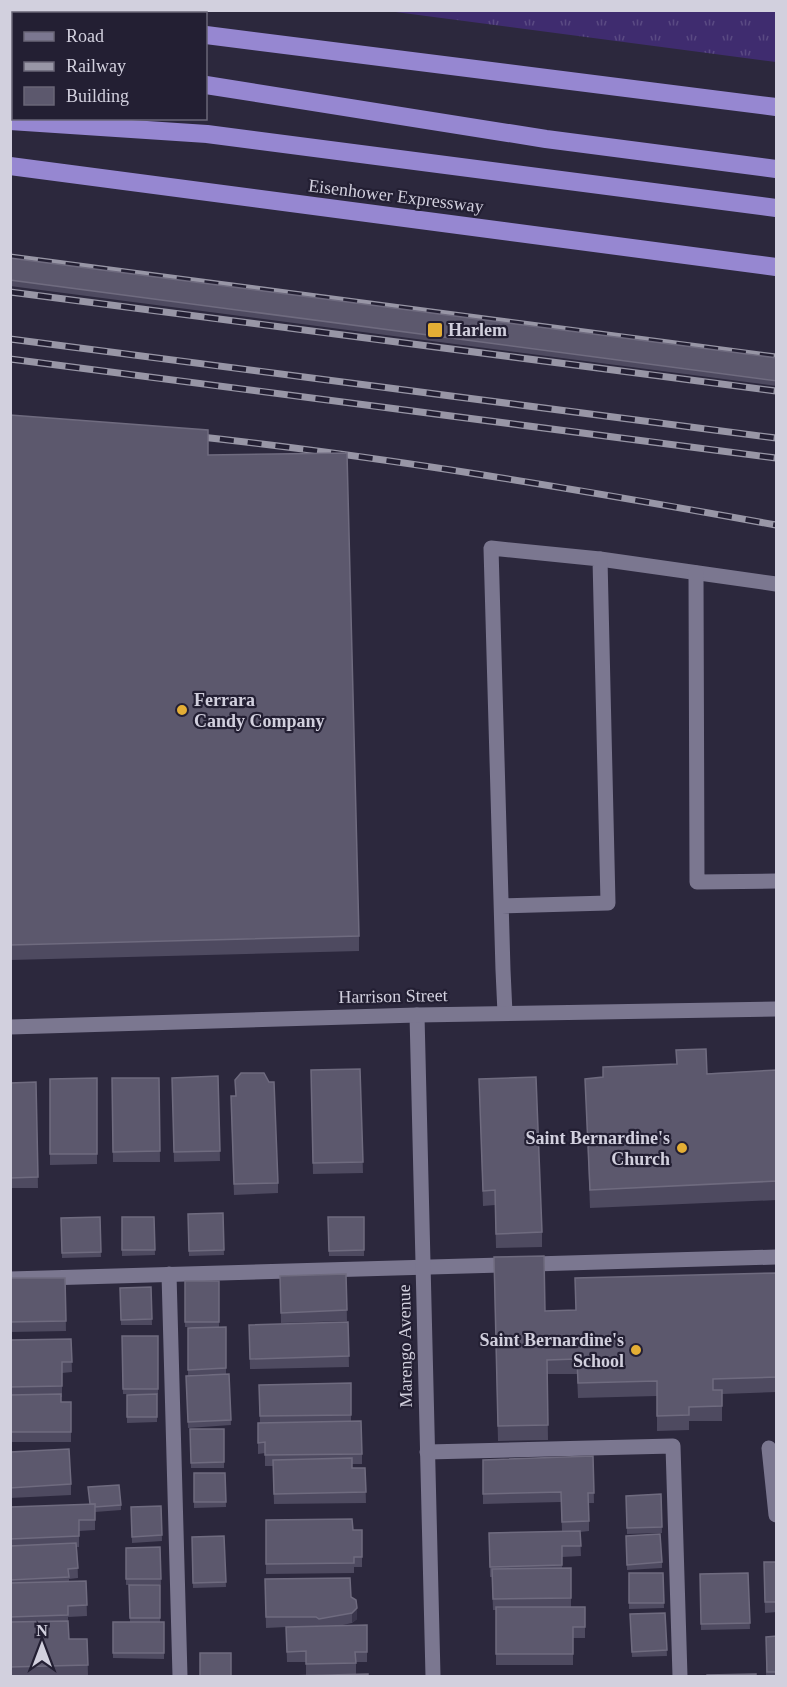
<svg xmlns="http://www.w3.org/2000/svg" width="787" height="1687" font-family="Georgia,serif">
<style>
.grass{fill:url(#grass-tufts)}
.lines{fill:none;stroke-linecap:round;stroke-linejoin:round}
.lane{stroke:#7b7790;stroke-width:15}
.street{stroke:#7b7790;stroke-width:15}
.secondary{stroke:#7b7790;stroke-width:15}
.highway{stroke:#9687d1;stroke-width:18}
.rail-casing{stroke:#9896a6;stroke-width:7}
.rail{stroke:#231f33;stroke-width:4.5;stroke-dasharray:14;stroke-linecap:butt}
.wall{fill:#4e4a60}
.shaded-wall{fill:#3a364c}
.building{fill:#5c586d;stroke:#6f6b7f;stroke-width:1.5}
.poi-dot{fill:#e4ae35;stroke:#231f33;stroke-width:2}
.labels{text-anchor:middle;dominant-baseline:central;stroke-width:4.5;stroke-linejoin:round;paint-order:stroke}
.street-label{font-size:18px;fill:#d2d0de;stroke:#231f33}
.poi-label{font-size:18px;font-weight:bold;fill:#d2d0de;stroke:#231f33;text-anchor:start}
</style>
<defs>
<pattern id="grass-tufts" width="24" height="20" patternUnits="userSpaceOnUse" patternTransform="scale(1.5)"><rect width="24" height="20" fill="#3f2c6f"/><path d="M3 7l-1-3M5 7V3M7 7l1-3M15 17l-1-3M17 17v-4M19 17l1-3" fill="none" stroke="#5a4a83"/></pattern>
</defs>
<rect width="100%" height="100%" fill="#2c283d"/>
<path class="grass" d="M388,11h388v51z"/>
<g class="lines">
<g class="lane">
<path d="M600,559l176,25"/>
<path d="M696,573l1,309 79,-1"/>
<path d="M502,906l106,-3 -8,-344 -109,-11 12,422 2,43"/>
<path d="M169,1274l11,402"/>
<path d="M10,1279l766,-22"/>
<path d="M769,1448l7,67"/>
<path d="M427,1452l246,-6 7,230"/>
</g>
<path class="street" d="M417,1015l16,661"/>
<path class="secondary" d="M10,1027l407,-12 359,-6"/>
<g class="highway">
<path d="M10,11l21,3"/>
<path d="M206,35l570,72"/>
<path d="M10,54l4,1"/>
<path d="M206,85l340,54 230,30"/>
<path d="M10,121l197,13 569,74"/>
<path d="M10,166l766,101"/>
</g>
<defs>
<g id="rail">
<path d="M10,257l766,100"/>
<path d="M10,292l766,99"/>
<path d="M10,339l766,99"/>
<path d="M10,359l766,99"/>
<path d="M192,436c196,21 390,54 584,89"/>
</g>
</defs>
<use href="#rail" class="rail-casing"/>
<use href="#rail" class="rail"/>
</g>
<g class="wall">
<path d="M10,258l767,100v28l-767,-100z"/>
<path d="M10,415l198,40 151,481v15l-349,9z"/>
<path d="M360,1069l3,104 -50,1 -2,-104z"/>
<path d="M777,1070v130l-187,8 -5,-129z"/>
<path d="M218,1076l2,85 -46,1 -2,-84z"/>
<path d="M97,1078v86l-47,1v-86z"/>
<path d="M112,1078h47l1,84h-47z"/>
<path d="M479,1079l63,153v15l-46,1 -1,-43 -12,1z"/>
<path d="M36,1082l2,106h-28v-105z"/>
<path d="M231,1106l47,77v10l-44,2z"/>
<path d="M223,1213l1,42 -35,1 -1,-42z"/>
<path d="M100,1217l1,40 -39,1 -1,-40z"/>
<path d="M122,1217h32l1,38 -33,1z"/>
<path d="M328,1217h36v39h-35z"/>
<path d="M494,1272l51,39 30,-1 202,-37v119l-55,2v27h-33v9l-32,1v-35l-79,2 -1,-24h-30l1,66 -50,1z"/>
<path d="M346,1274l1,47 -66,2 -1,-47z"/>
<path d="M10,1278h55l1,53 -56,1z"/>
<path d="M185,1281h34v46h7v47l-38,1v-47l5,-1h-8z"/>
<path d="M151,1287l1,38h-31l-1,-37z"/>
<path d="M348,1322l1,45 -99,2 -1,-44z"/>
<path d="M122,1336h36v58h-35z"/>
<path d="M71,1339l1,33 -10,1v24h-1v5h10v40h-61v-102z"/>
<path d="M229,1374l2,51 -43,3 -2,-52z"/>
<path d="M351,1383v38l11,33v10h-10v4h13l1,35 -92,1 -1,-38h-8v-13l-7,1v-31h2l-1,-38z"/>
<path d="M157,1394v28l-30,1v-28z"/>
<path d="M190,1429h34v39h-33z"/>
<path d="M10,1452l61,32v11l-61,3z"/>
<path d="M593,1456l1,47h-5v28l-9,1 1,24 -19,1v11h9v39h14v31h-12v27h-77v-55h-3l-1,-33h-2l-1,-44 73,-2 -1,-29 -78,2v-44z"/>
<path d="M194,1473h31l1,34 -32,1z"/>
<path d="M661,1494l1,39 -35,1 -1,-38z"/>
<path d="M121,1505v5l-26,2v18l-16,1v16h-2l1,31 -9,1v2h17l1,35 -19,1v4l1,18h18l1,37 -78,1v-170z"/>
<path d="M161,1506l1,35 -30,2 -1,-36z"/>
<path d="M266,1520l87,10h9v37h-8v6l-88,1z"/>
<path d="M224,1536l2,51 -33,1 -1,-51z"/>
<path d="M626,1536l36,26v6l-35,2z"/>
<path d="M160,1547l1,37 -35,1v-37z"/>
<path d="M764,1562h13v50l-12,1z"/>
<path d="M629,1573h34l1,35 -35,1z"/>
<path d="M748,1573l2,56 -49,1 -1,-56z"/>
<path d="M265,1579l86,18 6,22 -5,4 -14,3 29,-1v37h-11v12l-50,1v-13h-19l-1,-35 -20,1z"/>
<path d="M129,1585h31v37h4v37l-51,-1v-36h17z"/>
<path d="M665,1613l2,43 -35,1 -2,-43z"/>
<path d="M777,1636v41h-11v-40z"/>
</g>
<path class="shaded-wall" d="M357,1608v11l-5,4v-10z"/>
<g class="building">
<path d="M10,258l767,100v23l-767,-101z"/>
<path d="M10,415l198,15v25l139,-2 12,483 -349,9z"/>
<path d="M706,1049l1,25 70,-4v111l-187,9 -5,-111 18,-2v-10l74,-3 -1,-14z"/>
<path d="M360,1069l3,93 -50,1 -2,-93z"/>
<path d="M241,1073h23l5,9h5l4,101 -44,1 -3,-88h5l-1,-16z"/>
<path d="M218,1076l2,75 -46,1 -2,-74z"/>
<path d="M536,1077l6,155 -46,2 -1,-44 -12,1 -4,-112z"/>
<path d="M97,1078v76h-47v-75z"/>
<path d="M112,1078h47l1,73 -47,1z"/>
<path d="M36,1082l2,95 -28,1v-95z"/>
<path d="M223,1213l1,37 -35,1 -1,-37z"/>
<path d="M100,1217l1,35 -39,1 -1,-35z"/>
<path d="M122,1217h32l1,33h-33z"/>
<path d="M328,1217h36v33l-35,1z"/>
<path d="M544,1256l1,55 31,-1 -1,-32 202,-5v104l-64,2v11h9v16l-33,1v8l-32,1v-35l-79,2 -1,-24 -30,1 1,65 -50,1 -4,-169z"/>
<path d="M346,1274l1,36 -66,3 -1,-37z"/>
<path d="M10,1278h55l1,43 -56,1z"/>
<rect x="185" y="1281" width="34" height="41"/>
<path d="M151,1287l1,32 -31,1 -1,-32z"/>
<path d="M348,1322l1,34 -99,3 -1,-34z"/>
<path d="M226,1327v41l-38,2v-42z"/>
<path d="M122,1336h36v53h-35z"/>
<path d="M71,1339l1,23h-10v24l-52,1v-47z"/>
<path d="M229,1374l2,46 -43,2 -2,-46z"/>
<path d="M351,1383v32l-91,1 -1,-31z"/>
<path d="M61,1394v8h10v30h-61v-37z"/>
<path d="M157,1394v23h-30v-22z"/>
<path d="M361,1421l1,33 -97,1v-13l-7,1v-20z"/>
<path d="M190,1429h34v33l-33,1z"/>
<path d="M69,1449l2,35 -61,4v-36z"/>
<path d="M593,1456l1,37h-6l1,28 -27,1 -1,-30 -78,2v-34z"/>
<path d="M352,1458v10h13l1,24 -92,2 -1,-34z"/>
<path d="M194,1473h31l1,29h-32z"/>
<path d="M119,1485l2,20 -26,2v-3h-5l-2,-17z"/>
<path d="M661,1494l1,33 -35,1 -1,-32z"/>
<path d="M95,1504v16h-16v16l-69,3v-32z"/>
<path d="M161,1506l1,29 -30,2 -1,-30z"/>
<path d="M352,1519l1,11h9v27h-8v6l-88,1v-44z"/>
<path d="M580,1531l1,15h-19v19l-72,2 -1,-34z"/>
<path d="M660,1534l2,28 -35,3 -1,-29z"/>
<path d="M224,1536l2,46 -33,1 -1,-46z"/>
<path d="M76,1543l2,25 -10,1 1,8 -59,3v-34z"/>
<path d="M160,1547l1,32h-35v-31z"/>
<path d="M764,1562h13v40h-12z"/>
<path d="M571,1568v30l-78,1 -1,-30z"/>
<path d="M629,1573h34l1,30h-35z"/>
<path d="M748,1573l2,50 -49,1 -1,-50z"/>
<path d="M350,1578l1,19 5,3 1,8 -5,5 -33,6 -3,-2h-50l-1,-38z"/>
<path d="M86,1581l1,24 -19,1v9l-58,2v-34z"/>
<path d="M129,1585h31v33h-30z"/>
<path d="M496,1607h89v20h-12v27h-77z"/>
<path d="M665,1613l2,37 -35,2 -2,-38z"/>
<path d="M68,1621l1,18h18l1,26 -78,2v-45z"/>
<rect x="113" y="1622" width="51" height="31"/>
<path d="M367,1625v27h-12l1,11 -50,1v-13l-19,1 -1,-25z"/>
<path d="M777,1636v36h-10l-1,-35z"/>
<path d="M200,1653h31v24l-31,-1z"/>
<path d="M368,1674v3h-80v-1z"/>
<path d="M756,1674v3h-49v-2z"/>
</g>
<g class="poi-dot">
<rect x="427" y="322" width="16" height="16" rx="3"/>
<circle cx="182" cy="710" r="6"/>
<circle cx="682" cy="1148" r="6"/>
<circle cx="636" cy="1350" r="6"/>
</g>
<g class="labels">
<g class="street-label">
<text transform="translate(396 196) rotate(7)">Eisenhower Expressway</text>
<text transform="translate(393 996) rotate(-1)">Harrison Street</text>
<text transform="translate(405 1346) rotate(-91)">Marengo Avenue</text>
</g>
<g class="poi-label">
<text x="448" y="330">Harlem</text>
<text x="194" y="700">Ferrara<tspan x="194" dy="21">Candy Company</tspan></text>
<text x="670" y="1138" text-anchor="end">Saint Bernardine's<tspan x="670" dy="21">Church</tspan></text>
<text x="624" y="1340" text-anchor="end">Saint Bernardine's<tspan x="624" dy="21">School</tspan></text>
</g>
</g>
<rect width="787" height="1687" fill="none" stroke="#d2d0de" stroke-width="24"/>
<rect x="12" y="12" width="195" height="108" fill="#231f33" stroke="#696677" stroke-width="1.5"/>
<rect x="24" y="32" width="30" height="9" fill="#7b7790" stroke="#696677" stroke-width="1.5"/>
<text x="66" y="42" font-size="18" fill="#d2d0de">Road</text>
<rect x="24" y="62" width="30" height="9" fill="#9896a6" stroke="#696677" stroke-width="1.5"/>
<text x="66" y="72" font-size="18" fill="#d2d0de">Railway</text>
<rect x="24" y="87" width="30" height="18" fill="#5c586d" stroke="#696677" stroke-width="1.5"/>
<text x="66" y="102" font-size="18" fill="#d2d0de">Building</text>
<g transform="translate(42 1645)" stroke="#231f33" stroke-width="4.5" paint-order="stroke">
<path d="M0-4.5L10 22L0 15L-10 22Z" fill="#d2d0de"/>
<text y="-9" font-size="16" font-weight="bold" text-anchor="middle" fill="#d2d0de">N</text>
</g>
</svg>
